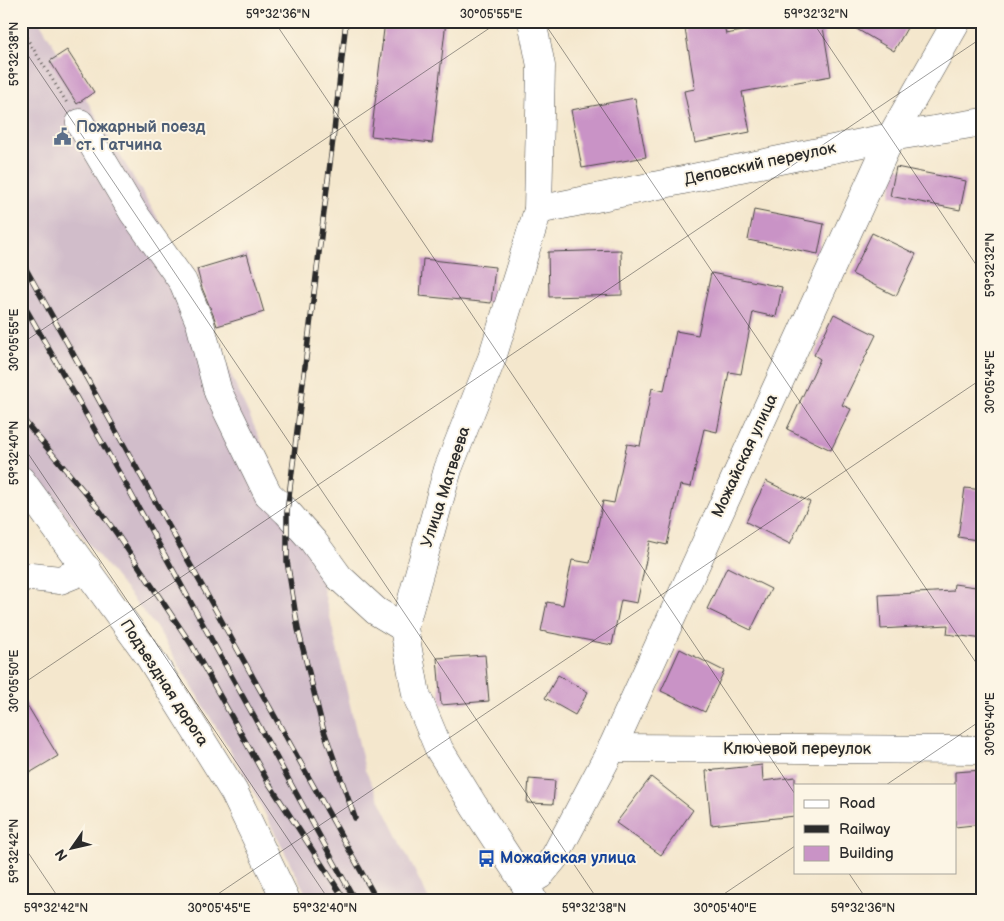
<svg xmlns="http://www.w3.org/2000/svg" width="1004" height="921" font-family="'Balsamiq Sans',sans-serif">
<style>
.industrial{fill:#d1bdca}
.building{fill:#c993c6}
.lines{fill:none;stroke-linecap:round;stroke-linejoin:round}
.minor-casing{stroke:#494743;stroke-width:29}
.path{stroke:#494743;stroke-width:3;stroke-dasharray:1 4;stroke-linecap:butt}
.minor{stroke:#fff;stroke-width:28}
.rail-casing{stroke:#2b2b2b;stroke-width:5.5}
.rail{stroke:#fcf5e5;stroke-width:4;stroke-dasharray:11;stroke-linecap:butt}
.ticks{fill:none;stroke:#2b2b2b;stroke-width:1;stroke-opacity:0.45}
.labels{text-anchor:middle;dominant-baseline:central;stroke-width:4;stroke-linejoin:round;paint-order:stroke}
.service-label{font-size:16px;font-weight:bold;fill:#4e5e75;stroke:#fcf5e5;text-anchor:start}
.street-label{font-size:16px;fill:#2b2b2b;stroke:#fcf5e5}
.transit-label{font-size:16px;font-weight:bold;fill:#164399;stroke:#fcf5e5;text-anchor:start}
.neatline{fill:none;stroke:#2b2b2b;stroke-width:2}
.ticks-label{font-size:12px;text-anchor:middle;fill:#2b2b2b}
</style>
<rect width="100%" height="100%" fill="#fcf5e5"/>
<filter id="ink" filterUnits="userSpaceOnUse"><feTurbulence type="fractalNoise" baseFrequency=".02" numOctaves="2"/><feDisplacementMap in="SourceGraphic" scale="10" xChannelSelector="R" yChannelSelector="G"/><feConvolveMatrix kernelMatrix="1 2 1 2 8 2 1 2 1" color-interpolation-filters="sRGB"/></filter>
<filter id="wash" filterUnits="userSpaceOnUse"><feTurbulence type="fractalNoise" baseFrequency=".0096" numOctaves="4" result="noise"/><feDisplacementMap in="SourceGraphic" scale="20" xChannelSelector="R" yChannelSelector="G"/><feGaussianBlur stdDeviation="1.12" result="paint"/><feColorMatrix in="noise" values="0 0 0 0 0 0 0 0 0 0 0 0 0 0 0 0 0 1.4 0 .05"/><feComposite in="paint" operator="in"/></filter>
<g filter="url(#wash)">
<rect width="100%" height="100%" fill="#f4e7cd"/>
<path class="industrial" d="M21,21h18l129,214 151,335 46,200 64,130h-120l-58,-114 -92,-155 -138,-171z"/>
<g id="blocks">
<g class="building">
<path d="M385,21h61l-14,122 -61,-7z"/>
<path d="M696,21h27l3,13 72,-13h24l9,55 -89,16 8,40 -55,11 -11,-52 11,-2 -11,-66z"/>
<path d="M843,21h68l-17,30z"/>
<path d="M67,50l27,42 -17,12 -27,-43z"/>
<path d="M635,98l11,59 -64,11 -11,-58z"/>
<path d="M896,167l70,14 -6,29 -70,-14z"/>
<path d="M754,210l70,14 -6,30 -70,-14z"/>
<path d="M872,233l44,21 -20,42 -44,-22z"/>
<path d="M621,250l1,45 -73,2 -1,-45z"/>
<path d="M247,254l17,58 -47,14 -3,-9 -12,-29 -5,-19z"/>
<path d="M423,259l72,8 -4,36 -71,-7z"/>
<path d="M711,273l71,14 -6,30 -23,-5 -12,62 -12,-2 -12,60 -13,-3 -13,58 -11,-2 -13,60 -17,-4 -13,62 -16,-3 -9,45 -71,-14 6,-29 16,3 9,-45 18,3 13,-62 11,2 13,-59 13,2 12,-58 12,3 12,-60 22,4z"/>
<path d="M834,314l42,21 -34,70 9,4 -20,41 -44,-21 33,-70 -6,-4z"/>
<path d="M766,481l44,21 -20,42 -44,-22z"/>
<path d="M965,488l18,2v51l-25,-4z"/>
<path d="M727,567l44,22 -20,41 -44,-21z"/>
<path d="M954,584l29,4v51l-36,-5 1,-9 -67,4 -2,-34 74,-4z"/>
<path d="M680,649l44,22 -19,41 -44,-21z"/>
<path d="M485,655l4,46 -48,4 -4,-47z"/>
<path d="M558,675l30,17 -13,23 -30,-17z"/>
<path d="M21,695l37,61 -37,22z"/>
<path d="M762,765l1,16 32,-4v39l-84,9 -5,-54z"/>
<path d="M983,770v54l-28,3v-55z"/>
<path d="M651,777l42,33 -32,45 -45,-32z"/>
<path d="M529,779l26,2 -2,23 -26,-1z"/>
</g>
</g>
</g>
<g filter="url(#ink)">
<use href="#blocks" fill-opacity="0" stroke="#494743" stroke-width="1"/>
<g class="lines">
<defs>
<g id="minor">
<path d="M532,21l9,45 -3,144 -46,148 -44,111 -44,159 12,66 23,55 35,57 51,78 8,16"/>
<path d="M80,123l53,89 50,70 17,41 18,69 50,102 19,18 26,29 26,36 37,34 28,17"/>
<path d="M538,210l353,-73 92,-15"/>
<path d="M21,480l128,176 85,136 52,108"/>
<path d="M21,576l39,4 27,-11"/>
<path d="M612,748l371,2"/>
<path d="M525,884l15,-9 14,-17 58,-110 279,-611 66,-116"/>
</g>
</defs>
<use href="#minor" class="minor-casing"/>
<path class="path" d="M21,29l46,74"/>
<use href="#minor" class="minor"/>
<defs>
<g id="rail">
<path d="M346,21l-12,110 -47,381v49l11,68 25,99 32,90"/>
<path d="M21,260l204,367 152,273"/>
<path d="M21,300l104,183 230,417"/>
<path d="M21,417l77,91 19,26 74,110 77,138 77,118"/>
</g>
</defs>
<use href="#rail" class="rail-casing"/>
<use href="#rail" class="rail"/>
</g>
</g>
<path class="ticks" d="M274,21l521,773M543,21l440,652M812,21l171,254M21,45l577,855M21,344l479,-323M21,443l308,457M21,685l962,-648M886,785l97,-66M21,842l39,58M848,872l19,28M209,900l774,-522M715,900l80,-54"/>
<defs>
<symbol id="civic-bare" viewBox="-9 -9 18 18"><path d="M-.6-6.5H3V-4.5H.6V-3L4-1V1h2V6H-6V1h2V-1L-.6-3ZM-1.2 2.5V6h2.4V2.5Z" fill="#5c6f8a" stroke="#fcf5e5" stroke-width="2.5" paint-order="stroke"/></symbol>
<symbol id="bus-bare" viewBox="-9 -9 18 18"><path d="M-5-6H5V4H4V6H2V4H-2V6H-4V4H-5ZM-3.5-4V0h7V-4ZM-3.5 1.2v1.5H-2V1.2ZM2 1.2v1.5H3.5V1.2Z" fill="#1a4fb4" stroke="#fcf5e5" stroke-width="2.5" paint-order="stroke"/></symbol>
</defs>
<g fill-rule="evenodd">
<use href="#civic-bare" x="50" y="124" width="25" height="25"/>
<use href="#bus-bare" x="474" y="846" width="25" height="25"/>
</g>
<g class="labels">
<g class="service-label">
<text x="76" y="127">Пожарный поезд<tspan x="76" dy="18">ст. Гатчина</tspan></text>
</g>
<g class="street-label">
<text transform="translate(760 164) rotate(-12)">Деповский переулок</text>
<text transform="translate(745 456) rotate(-65)">Можайская улица</text>
<text transform="translate(446 487) rotate(-72)">Улица Матвеева</text>
<text transform="translate(164 683) rotate(57)">Подъездная дорога</text>
<text x="797" y="749">Ключевой переулок</text>
</g>
<g class="transit-label">
<text x="500" y="858">Можайская улица</text>
</g>
</g>
<rect width="1004" height="921" fill="none" stroke="#fcf5e5" stroke-width="55"/>
<rect x="794" y="784" width="162" height="90" fill="#fcf5e5" stroke="#a8a49b"/>
<rect x="804" y="800" width="25" height="8" fill="#ffffff" stroke="#a8a49b"/>
<text x="839" y="808" font-size="15" fill="#2b2b2b">Road</text>
<rect x="804" y="825" width="25" height="8" fill="#2b2b2b" stroke="#a8a49b"/>
<text x="839" y="834" font-size="15" fill="#2b2b2b">Railway</text>
<rect x="804" y="846" width="25" height="15" fill="#c993c6" stroke="#a8a49b"/>
<text x="839" y="858" font-size="15" fill="#2b2b2b">Building</text>
<g transform="translate(72 848) rotate(236)" stroke="#fcf5e5" stroke-width="4" paint-order="stroke">
<path d="M0-4L9 19L0 12L-9 19Z" fill="#2b2b2b"/>
<text y="-8" font-size="14" font-weight="bold" text-anchor="middle" fill="#2b2b2b">N</text>
</g>
<rect x="28" y="28" width="948" height="866" class="neatline"/>
<g class="ticks-label">
<text x="278" y="18">59°32'36"N</text>
<text x="491" y="18">30°05'55"E</text>
<text x="816" y="18">59°32'32"N</text>
<text transform="translate(14 54) rotate(-90)" y="4">59°32'38"N</text>
<text transform="translate(990 265) rotate(-90)" y="4">59°32'32"N</text>
<text transform="translate(14 340) rotate(-90)" y="4">30°05'55"E</text>
<text transform="translate(990 382) rotate(-90)" y="4">30°05'45"E</text>
<text transform="translate(14 453) rotate(-90)" y="4">59°32'40"N</text>
<text transform="translate(14 681) rotate(-90)" y="4">30°05'50"E</text>
<text transform="translate(990 724) rotate(-90)" y="4">30°05'40"E</text>
<text transform="translate(14 851) rotate(-90)" y="4">59°32'42"N</text>
<text x="56" y="912">59°32'42"N</text>
<text x="219" y="912">30°05'45"E</text>
<text x="325" y="912">59°32'40"N</text>
<text x="594" y="912">59°32'38"N</text>
<text x="725" y="912">30°05'40"E</text>
<text x="863" y="912">59°32'36"N</text>
</g>
</svg>
